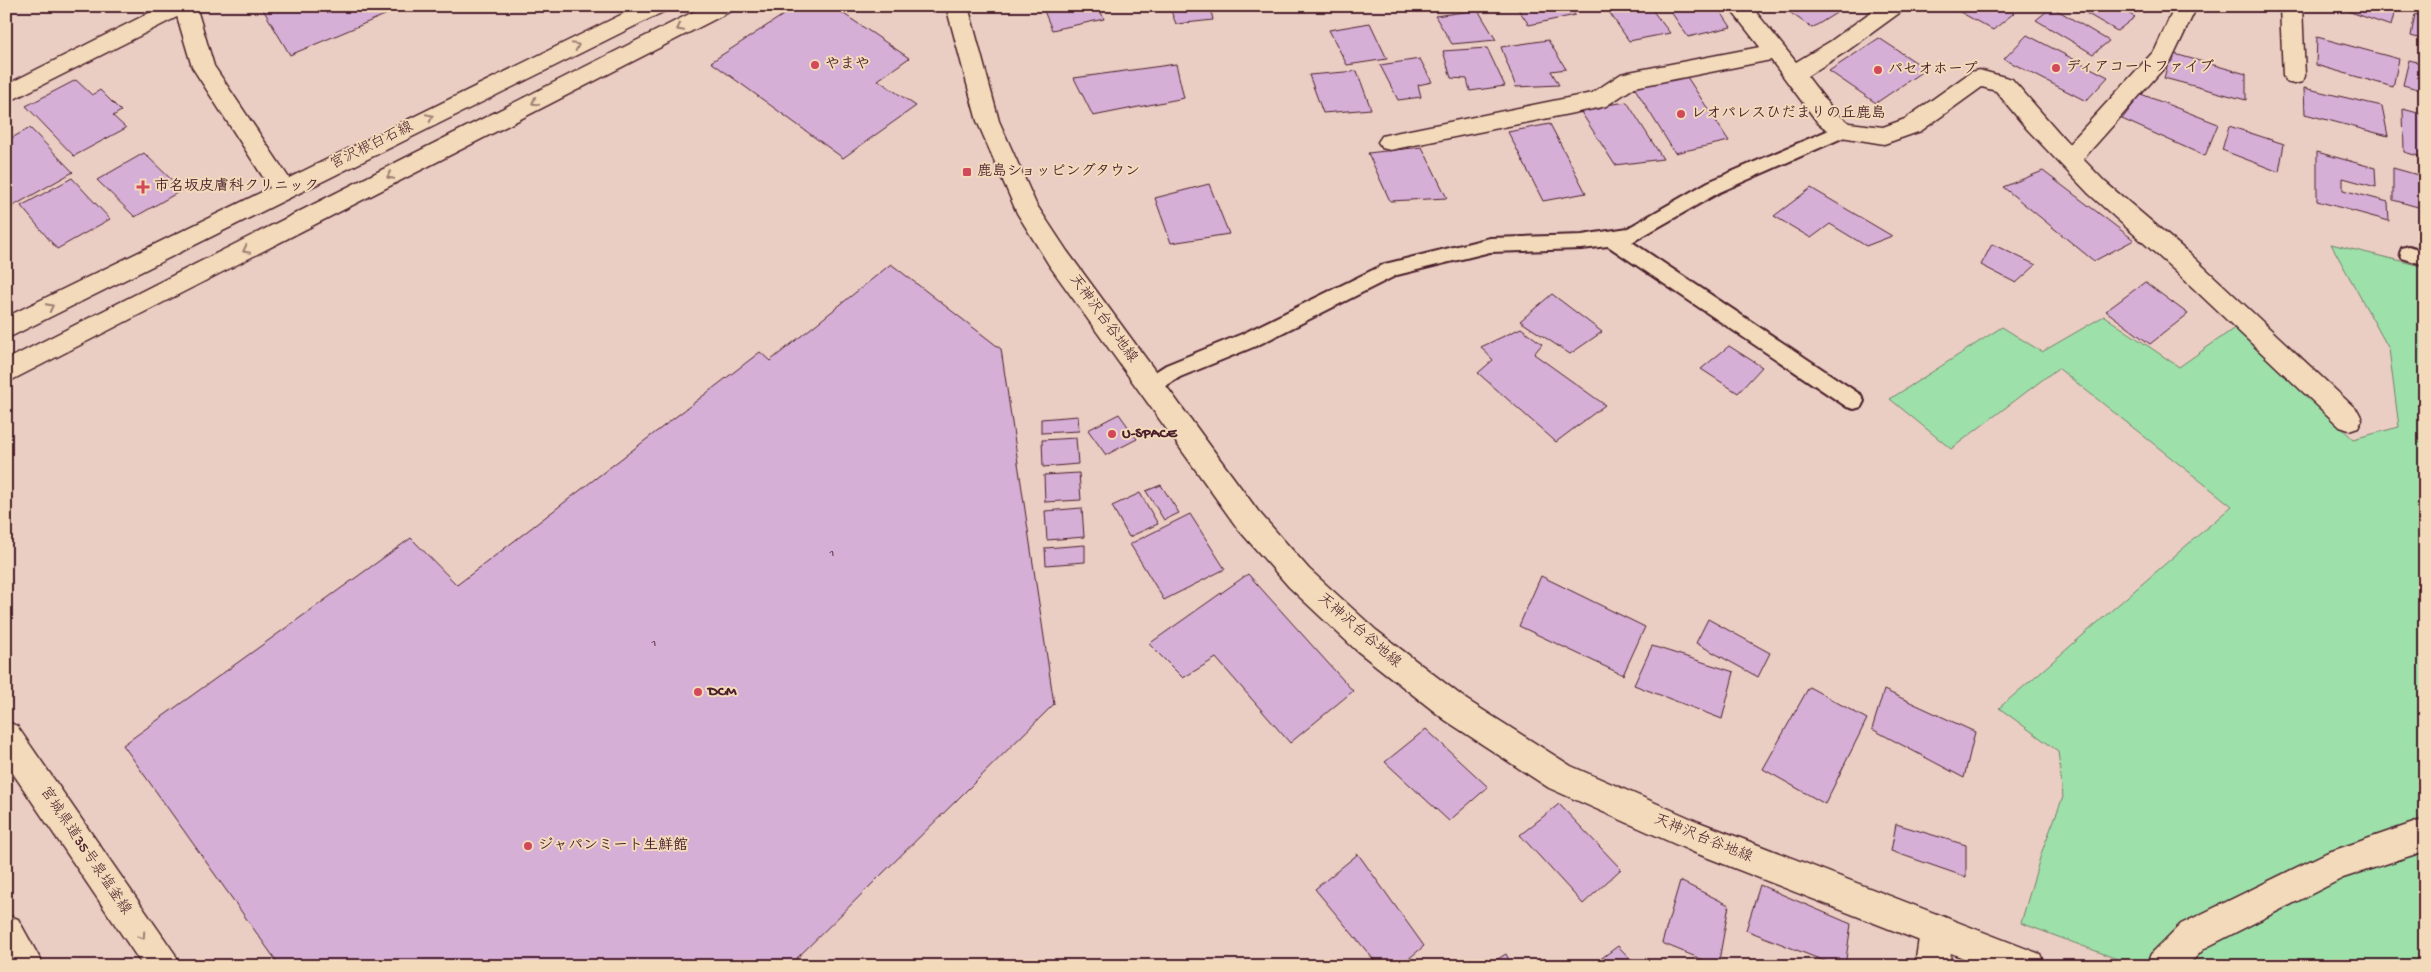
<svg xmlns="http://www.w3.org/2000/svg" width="2431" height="972" font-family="'Gochi Hand','Klee One',sans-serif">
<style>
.green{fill:#9de0aa;stroke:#74806a}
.building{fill:#d6afd7;stroke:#4a1f2b}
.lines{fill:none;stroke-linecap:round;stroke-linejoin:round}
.service-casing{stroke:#4a1f2b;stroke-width:4}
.minor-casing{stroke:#4a1f2b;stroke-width:3}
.tertiary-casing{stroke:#4a1f2b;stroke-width:3}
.primary-casing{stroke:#4a1f2b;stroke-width:3}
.service{fill:#f2daba;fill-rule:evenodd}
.minor{fill:#f2daba;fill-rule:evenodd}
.tertiary{fill:#f2daba;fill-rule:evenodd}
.primary{fill:#f2daba;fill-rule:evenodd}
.oneway{stroke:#9e7c72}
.poi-dot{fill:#d1495b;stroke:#f2daba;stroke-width:2}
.labels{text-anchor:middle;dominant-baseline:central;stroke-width:4;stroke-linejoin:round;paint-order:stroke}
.number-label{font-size:12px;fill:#6d4356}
.poi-label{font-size:15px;font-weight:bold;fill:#4a1f2b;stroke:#f2daba;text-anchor:start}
.street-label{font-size:15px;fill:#4a1f2b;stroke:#f2daba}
</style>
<rect width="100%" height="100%" fill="#eacdc3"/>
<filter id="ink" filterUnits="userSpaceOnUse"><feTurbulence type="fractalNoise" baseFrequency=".02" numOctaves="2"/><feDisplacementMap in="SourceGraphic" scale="10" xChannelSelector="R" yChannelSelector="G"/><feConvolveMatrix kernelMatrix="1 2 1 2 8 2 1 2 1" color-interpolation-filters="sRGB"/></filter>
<g filter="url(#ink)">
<path class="green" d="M2331,244l94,23v699h-289l-115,-43 21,-72 21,-54 -5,-46 -59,-43 233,-202 -174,-138 -107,81 -61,-50 112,-72 40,25 62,-36 75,51 57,-40 117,112 46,-12 -10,-78z"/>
<g class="building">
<path d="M261,6h145l-116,49z"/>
<path d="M797,6h35l77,52 -31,22 38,26 -73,52 -132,-96z"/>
<path d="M1042,6h56l6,13 -52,11z"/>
<path d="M1169,6h41l3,14 -37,4z"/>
<path d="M1427,6h33l-29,6z"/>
<path d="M1516,6h54l5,9 -46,10z"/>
<path d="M1605,6h44l21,27 -41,8z"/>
<path d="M1667,6h50l14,21 -43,10z"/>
<path d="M1781,6h47l10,6 -26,16z"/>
<path d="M1949,6h53l12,7 -21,17z"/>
<path d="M2074,6h42l19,11 -18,14z"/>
<path d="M2333,6h63l-5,20z"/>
<path d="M2052,7l57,34 -16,13 -57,-34z"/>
<path d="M1478,10l18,30 -44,4 -17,-28z"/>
<path d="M2415,14l10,3v23l-14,-4z"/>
<path d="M1370,23l17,36 -40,6 -18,-35z"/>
<path d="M2027,35l81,42 -22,24 -82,-42z"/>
<path d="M2317,37l82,22 -6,28 -77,-22z"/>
<path d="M1879,38l47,31 -50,34 -47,-32z"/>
<path d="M1548,40l18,29 -15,2 8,14 -43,2 -15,-40z"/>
<path d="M1487,48l18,38 -35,5 -3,-12 -16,-1 -8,-27z"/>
<path d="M2171,53l75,21v26l-82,-22z"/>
<path d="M1420,59l12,23 -14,3 3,12 -23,3 -18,-35z"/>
<path d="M2409,60l16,4v27l-22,-6z"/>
<path d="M1176,64l8,34 -91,18 -19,-38z"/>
<path d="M1357,71l14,38 -48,4 -14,-38z"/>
<path d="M1687,77l42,64 -54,12 -41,-66z"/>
<path d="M76,80l16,15 8,-5 21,21 -8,5 13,12 -52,28 -48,-50z"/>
<path d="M2304,88l78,18 6,30 -83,-22z"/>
<path d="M2141,94l77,30 -13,32 -83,-37z"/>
<path d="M1627,102l36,57 -48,6 -36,-56z"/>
<path d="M2403,109l22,6v43l-21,-6z"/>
<path d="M1550,124l36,69 -43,8 -35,-69z"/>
<path d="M2229,126l55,18 -5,28 -57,-22z"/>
<path d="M30,128l43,44 -67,38v-69z"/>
<path d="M1422,147l25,51 -57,3 -22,-48z"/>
<path d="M2317,152l58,16 1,19 -33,-9v12l45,12 1,19 -72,-20z"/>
<path d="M144,153l38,37 -47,27 -38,-37z"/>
<path d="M2393,168l32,9v32l-32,-9z"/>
<path d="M2043,171l91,69 -40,21 -91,-74z"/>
<path d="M72,178l38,41 -53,30 -36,-43z"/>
<path d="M1209,184l20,50 -58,9 -16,-45z"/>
<path d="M1811,188l81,48 -26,10 -36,-22 -19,14 -37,-22z"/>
<path d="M1992,244l44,21 -20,18 -35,-18z"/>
<path d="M891,264l110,85 53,355 -265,262h-509l-157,-221 288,-207 46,47 303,-233 10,9z"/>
<path d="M2145,282l43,32 -38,30 -44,-33z"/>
<path d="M1552,294l50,38 -32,22 -50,-33z"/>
<path d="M1521,328l21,16 -8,10 71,51 -49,37 -78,-69 15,-13 -12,-13z"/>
<path d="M1729,346l33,21 -24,26 -37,-24z"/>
<path d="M1119,414l18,25 -31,16 -18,-25z"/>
<path d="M1078,416l1,15 -38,2v-14z"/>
<path d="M1076,438l2,26 -35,3 -1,-27z"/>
<path d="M1079,473l2,27 -36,2 -1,-27z"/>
<path d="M1161,485l18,28 -15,7 -18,-29z"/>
<path d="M1140,493l18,31 -29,13 -17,-31z"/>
<path d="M1082,508l2,29 -37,3 -2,-29z"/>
<path d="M1190,514l35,55 -61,31 -34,-56z"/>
<path d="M1085,545v17l-39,3 -1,-17z"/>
<path d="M1248,574l105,117 -63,52 -74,-85 -33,20 -34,-34z"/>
<path d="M1541,576l104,51 -22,48 -104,-49z"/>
<path d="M1708,619l62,34 -12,24 -62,-34z"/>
<path d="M1652,646l82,26 -12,47 -88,-34z"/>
<path d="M1809,687l58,32 -42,85 -62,-35z"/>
<path d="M1884,690l91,42 -11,46 -92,-49z"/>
<path d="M1426,729l62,58 -39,34 -64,-59z"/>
<path d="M1559,804l62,65 -38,35 -63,-69z"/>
<path d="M1896,824l70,21v32l-75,-26z"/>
<path d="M1358,854l66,92 -24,20h-21l-64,-77z"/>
<path d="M1680,881l49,24 -11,61 -56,-23z"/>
<path d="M1760,885l91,39 -6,42h-8l-91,-36z"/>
<path d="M1618,946l19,20h-46z"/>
<path d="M1506,954l6,12h-26z"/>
</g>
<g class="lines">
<defs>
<g id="service">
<path d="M1843,124l6,1 3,5 -3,5 -129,57 -88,50 229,153 3,6 -3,6 -7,2 -7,-2 -239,-161 -26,3 -92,3 -93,23 -141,71 -76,31 -22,14 -7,2 -7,-2 -3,-6 3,-6 22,-14 76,-31 143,-70 105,-26 92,-3 46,-7 80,-46z"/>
<path d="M2409,246l16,5v14l-23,-7 -2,-5 2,-5z"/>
</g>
<g id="minor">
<path d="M163,6h29l-3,5 -183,92v-18z"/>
<path d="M1728,6h23l45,56 35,-21 48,-35h26l-3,5 -55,40 -40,25 27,35 15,12 34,4 22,-8 66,-47 8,-2 33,9 57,65 86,-94 20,-44h22l-25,53 -89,100 22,23 86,73 167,156 4,8 -4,8 -9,3 -9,-3 -167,-158 -84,-75 -62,-65 -31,-38 -14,-4 -61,44 -37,13 -49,-8 -17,-13 -47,-63 -136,27 -29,19 -8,2 -208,42 -8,-2 -4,-6 4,-6 8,-2 202,-41 29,-19 8,-2 131,-25z"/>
<path d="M2280,6h22l3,70 -3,6 -8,2 -8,-2 -3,-6z"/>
<path d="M2425,819v32l-82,27 -138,70 -18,18h-41l5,-12 30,-30 145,-71z"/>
<path d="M1937,914l12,5 5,12 -5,35h-34l5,-35 5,-12z"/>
</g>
<g id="tertiary">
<path d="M174,6h22l18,60 75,112 350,-172h29l-3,5 -659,328v-22l264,-129 -78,-121z"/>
<path d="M705,6h29l-3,5 -725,372v-23z"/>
<path d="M946,6h22l31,115 37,83 31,47 191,260 51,58 67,61 91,70 104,66 128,56 341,132 5,12h-61l-291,-114 -144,-64 -104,-68 -89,-70 -67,-63 -51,-58 -189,-264 -32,-52 -40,-92z"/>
</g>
<g id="primary">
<path d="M6,721l11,5 158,228 5,12h-37l-137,-203z"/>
<path d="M6,915l12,4 26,47h-36z"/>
</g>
</defs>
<use href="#service" class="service-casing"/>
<use href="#minor" class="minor-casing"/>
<use href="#tertiary" class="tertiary-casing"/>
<use href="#primary" class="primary-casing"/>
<use href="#service" class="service"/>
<use href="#minor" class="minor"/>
<use href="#tertiary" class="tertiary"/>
<use href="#primary" class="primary"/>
</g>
<defs><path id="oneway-chevron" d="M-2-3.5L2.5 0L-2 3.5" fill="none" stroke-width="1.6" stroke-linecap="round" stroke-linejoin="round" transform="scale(1.25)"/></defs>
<g class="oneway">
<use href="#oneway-chevron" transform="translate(680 28) rotate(153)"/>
<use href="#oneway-chevron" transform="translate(576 46) rotate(-26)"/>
<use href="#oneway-chevron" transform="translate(535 102) rotate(153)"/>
<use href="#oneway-chevron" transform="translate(430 117) rotate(-26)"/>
<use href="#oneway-chevron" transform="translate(390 176) rotate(153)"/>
<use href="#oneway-chevron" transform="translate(246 250) rotate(153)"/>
<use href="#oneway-chevron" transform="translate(50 307) rotate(-27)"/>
<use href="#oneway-chevron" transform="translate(142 936) rotate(56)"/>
</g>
</g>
<g class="poi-dot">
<circle cx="815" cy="65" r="5"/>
<circle cx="2056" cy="68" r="5"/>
<circle cx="1878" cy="70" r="5"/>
<circle cx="1681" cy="114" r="5"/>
<rect x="962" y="167" width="10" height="10" rx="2.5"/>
<path d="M140.5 179.5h5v5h5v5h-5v5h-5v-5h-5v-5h5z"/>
<circle cx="1112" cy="434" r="5"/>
<circle cx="698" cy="692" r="5"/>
<circle cx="528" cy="846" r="5"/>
</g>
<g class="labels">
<g class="number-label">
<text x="832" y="554">1</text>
<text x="654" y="644">1</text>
</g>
<g class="poi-label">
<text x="825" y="65">やまや</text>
<text x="2066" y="68">ディアコートファイブ</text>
<text x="1888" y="70">パセオホープ</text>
<text x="1691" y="114">レオパレスひだまりの丘鹿島</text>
<text x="977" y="172">鹿島ショッピングタウン</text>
<text x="154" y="187">市名坂皮膚科クリニック</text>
<text x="1122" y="434">U-SPACE</text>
<text x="708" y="692">DCM</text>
<text x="538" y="846">ジャパンミート生鮮館</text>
</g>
<g class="street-label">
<text transform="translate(372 146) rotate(-26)">宮沢根白石線</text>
<text transform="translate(1103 319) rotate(54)">天神沢台谷地線</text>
<text transform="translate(1359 631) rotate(41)">天神沢台谷地線</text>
<text transform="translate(1703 839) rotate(22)">天神沢台谷地線</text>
<text transform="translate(85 851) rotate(56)">宮城県道35号泉塩釜線</text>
</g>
</g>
<rect width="2431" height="972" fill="none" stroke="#f2daba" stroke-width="25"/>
<rect x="12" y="12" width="2406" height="947" fill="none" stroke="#4a1f2b" stroke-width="2" filter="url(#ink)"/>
</svg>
